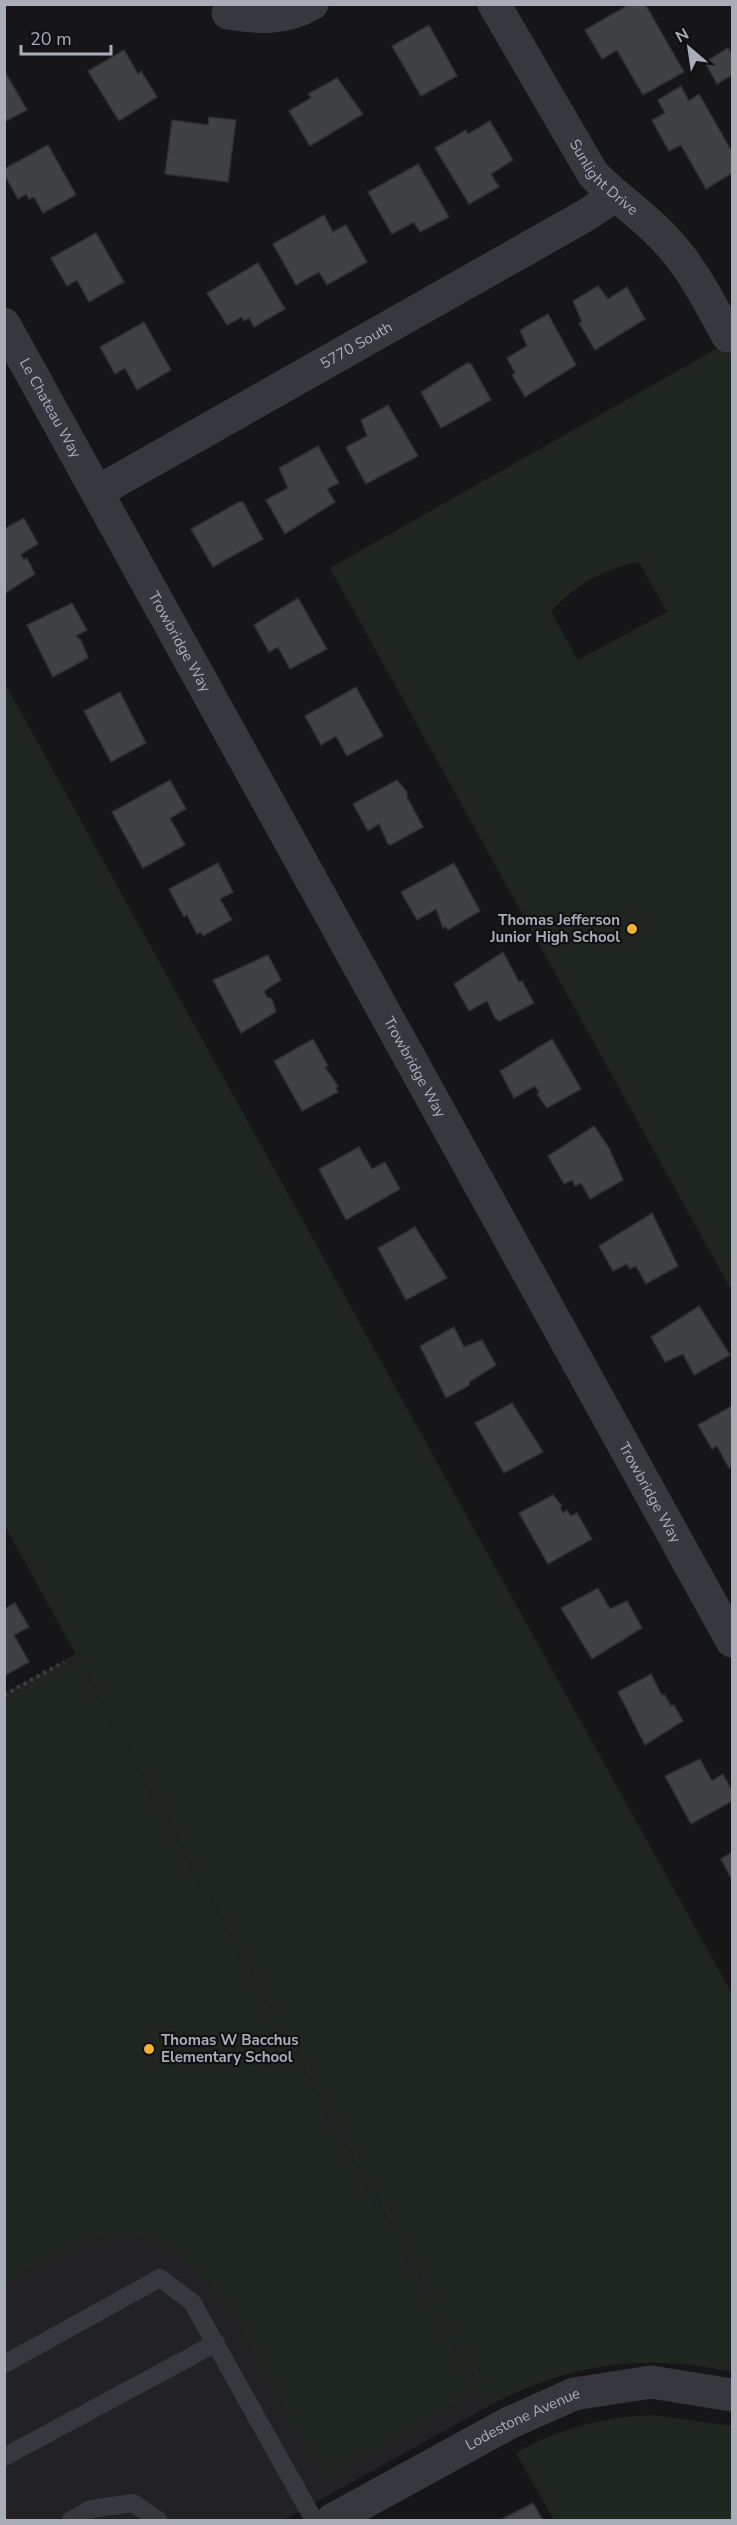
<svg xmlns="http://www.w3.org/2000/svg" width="737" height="2525" font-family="'Nunito Sans',sans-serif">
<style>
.built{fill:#222225}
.green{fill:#1e261f;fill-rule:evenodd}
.building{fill:#404145;stroke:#303034;stroke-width:1.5}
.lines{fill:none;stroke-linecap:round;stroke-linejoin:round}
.path{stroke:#3d3f44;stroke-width:4;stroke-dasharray:3 4.5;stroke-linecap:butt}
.lane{stroke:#37383d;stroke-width:18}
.street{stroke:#37383d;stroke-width:33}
.poi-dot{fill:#f2b134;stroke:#111113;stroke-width:2}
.labels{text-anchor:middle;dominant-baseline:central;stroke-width:4.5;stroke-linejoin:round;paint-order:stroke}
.street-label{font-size:15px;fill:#a8adb8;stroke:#111113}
.poi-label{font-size:15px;font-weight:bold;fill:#a8adb8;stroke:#111113;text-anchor:end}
</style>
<rect width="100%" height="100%" fill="#161618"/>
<path class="built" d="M76,1654l415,751 -207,115h-279l-1,-827z"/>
<g class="green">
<path d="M732,340v951l-402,-723zM639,562l28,50 -89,48 -27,-48c23,-27 53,-43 88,-50z"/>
<path d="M4,682l728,1312v378c-88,-19 -161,-9 -241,33l-486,-879z"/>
<path d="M69,1662l9,2 397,720 -4,12 -141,79 -18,-15c-18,-33 -37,-66 -55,-99 -36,-63 -71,-140 -159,-122 -33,6 -64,29 -93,45v-586z"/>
<path d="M653,2415l79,11v94h-178l-38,-67c43,-25 88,-36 137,-38z"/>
</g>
<g class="building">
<path d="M630,4h15l39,68 -41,23 -26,-45 -15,9 -17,-29z"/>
<path d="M429,25l28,51 -36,20 -29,-50z"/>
<path d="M728,48l4,7v20l-15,9 -12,-22z"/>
<path d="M124,50l14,24 3,-3 16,26 -38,24 -31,-50z"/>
<path d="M4,70l23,40 -23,12z"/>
<path d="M337,78l26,36 -53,32 -21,-35 22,-13 -3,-4z"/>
<path d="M681,86l8,15 10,-7 33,58v21l-26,16 -25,-44 -12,6 -17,-31 13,-7 -7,-13z"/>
<path d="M209,117l27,3 -8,62 -63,-8 7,-54 36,5z"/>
<path d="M490,121l23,39 -22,14 8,13 -30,17 -34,-56 31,-18 2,4z"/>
<path d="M48,145l28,50 -33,18 -9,-16 -5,2 -3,-5 -8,5 -14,-25v-5z"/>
<path d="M418,164l31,53 -29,15 -6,-10 -22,12 -24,-42z"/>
<path d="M324,215l9,17 13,-7 21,37 -40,23 -8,-13 -23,13 -23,-41z"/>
<path d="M96,233l28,49 -35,20 -12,-22 -10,6 -16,-28z"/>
<path d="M258,263l27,46 -31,18 -5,-9 -5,3 -2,-4 -15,8 -20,-32z"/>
<path d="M598,286l10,13 19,-12 18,32 -50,31 -16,-27 3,-1 -9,-21z"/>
<path d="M548,314l28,51 -51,32 -13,-22 3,-2 -8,-15 20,-12 -7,-16z"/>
<path d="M144,322l27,48 -34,20 -12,-22 -10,6 -15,-27z"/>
<path d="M467,363l4,1 20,36 -50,28 -20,-36z"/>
<path d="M388,405l30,51 -52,28 -20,-37 21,-11 -6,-16z"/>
<path d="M318,446l21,37 -12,6 8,13 -50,32 -19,-34 22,-12 -9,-20z"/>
<path d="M239,502h4l20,37 -50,28 -22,-38z"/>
<path d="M24,518l14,26 -17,10 3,6 3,-2 8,16 -31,20v-65z"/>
<path d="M298,598l29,51 -37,20 -12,-22 -9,5 -15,-27z"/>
<path d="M72,603l15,27 -11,6 5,4 7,18 -35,19 -26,-52z"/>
<path d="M356,687l27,49 -36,20 -11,-20 -15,9 -16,-29z"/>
<path d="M120,692l26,51 -35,19 -27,-51z"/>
<path d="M170,780l16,29 -16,9 15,27 -42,23 -31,-56z"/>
<path d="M397,780l10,12v5l16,30 -32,18 -3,-1 -9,-20 -11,7 -15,-27z"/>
<path d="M218,863l15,29 -13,7 12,21 -29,16 -2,-4 -4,2 -10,-19 -3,2 -15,-28z"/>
<path d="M454,863l26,48 -32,19 -2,-3 -3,1 -7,-19 -19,11 -16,-28z"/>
<path d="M503,952l16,30 3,-1 12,22 -35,18 -4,-3 -8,-17 -18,10 -15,-27z"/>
<path d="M268,955l13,25 -17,11 3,6 5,2 4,13 -35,21 -28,-53z"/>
<path d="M313,1039l15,27 -3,1 13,19 -2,2 2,4 -36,19 -28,-50z"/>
<path d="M552,1039l29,50 -34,19 -10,-14 2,-1 -4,-7 -21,12 -14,-27z"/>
<path d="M594,1126l15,22 14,32 -33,19 -9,-16 -6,3 -3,-6 -8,4 -16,-28z"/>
<path d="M359,1147l13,22 13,-7 15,27 -54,31 -27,-51z"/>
<path d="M652,1213l26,53 -32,18 -10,-18 -6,3 -3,-5 -14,7 -14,-25z"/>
<path d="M415,1227l32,51 -41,22 -28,-52z"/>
<path d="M699,1306l31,49 -36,20 -11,-21 -18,8 -14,-25z"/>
<path d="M454,1327l10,20 18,-7 14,25 -27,17 1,3 -24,13 -26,-52z"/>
<path d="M512,1403l31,49 -39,21 -29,-50z"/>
<path d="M732,1406v59l-3,3 -12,-22 -5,3 -14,-24z"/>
<path d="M553,1495l9,11 -2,1 3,6 4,-3 4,6 6,-3 15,26 -44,25 -29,-51z"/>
<path d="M598,1588l12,21 17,-8 15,27 -50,31 -31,-51z"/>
<path d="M15,1603l14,24 -15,8 15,27 -25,14v-67z"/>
<path d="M651,1674l11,22 2,-2 7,12 3,-1 9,16 -38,24 -27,-53z"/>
<path d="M700,1759l12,22 11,-7 9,17v10l-41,23 -26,-48z"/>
<path d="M732,1852v28l-11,-21z"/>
<path d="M533,2503l10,17h-43z"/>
</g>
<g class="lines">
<path class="path" d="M4,1695l60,-33"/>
<g class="lane">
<path d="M4,2364l156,-86 32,24 122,218"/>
<path d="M4,2457l212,-114"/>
<path d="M71,2520l20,-11 42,-6 25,17"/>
</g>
<g class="street">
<path id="s1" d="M494,4l99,170c23,24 50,41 72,65 27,28 44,63 63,97"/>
<path d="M228,13c30,5 56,7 84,-9"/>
<path id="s2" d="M4,324l728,1317"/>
<path id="s3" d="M97,492l491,-278 26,-18"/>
<path id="s4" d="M332,2520l177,-97 65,-29 77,-12 81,13"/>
</g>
</g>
<g class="poi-dot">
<circle cx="632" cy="929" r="6"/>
<circle cx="149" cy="2049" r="6"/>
</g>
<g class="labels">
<g class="street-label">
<text stroke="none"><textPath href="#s1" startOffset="206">Sunlight Drive</textPath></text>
<text stroke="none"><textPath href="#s3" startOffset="298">5770 South</textPath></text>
<text stroke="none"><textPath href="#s2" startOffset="96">Le Chateau Way</textPath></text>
<text stroke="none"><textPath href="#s2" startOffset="363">Trowbridge Way</textPath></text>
<text stroke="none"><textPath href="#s2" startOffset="849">Trowbridge Way</textPath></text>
<text stroke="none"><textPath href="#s2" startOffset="1335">Trowbridge Way</textPath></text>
<text stroke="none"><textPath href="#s4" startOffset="216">Lodestone Avenue</textPath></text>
</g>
<g class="poi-label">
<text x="620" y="920">Thomas Jefferson<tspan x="620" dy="17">Junior High School</tspan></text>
<text x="161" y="2040" text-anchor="start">Thomas W Bacchus<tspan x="161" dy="17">Elementary School</tspan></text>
</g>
</g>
<rect width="737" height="2525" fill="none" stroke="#a8adb8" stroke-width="12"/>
<g transform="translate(689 48) rotate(331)" stroke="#111113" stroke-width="4.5" paint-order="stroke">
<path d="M0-4.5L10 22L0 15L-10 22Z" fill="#a8adb8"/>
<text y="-9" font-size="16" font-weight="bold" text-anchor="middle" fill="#a8adb8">N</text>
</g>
<path d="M21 45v9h90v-9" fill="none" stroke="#a8adb8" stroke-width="3"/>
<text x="30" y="45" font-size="18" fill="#a8adb8" stroke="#111113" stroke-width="4.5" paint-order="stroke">20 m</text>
</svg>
